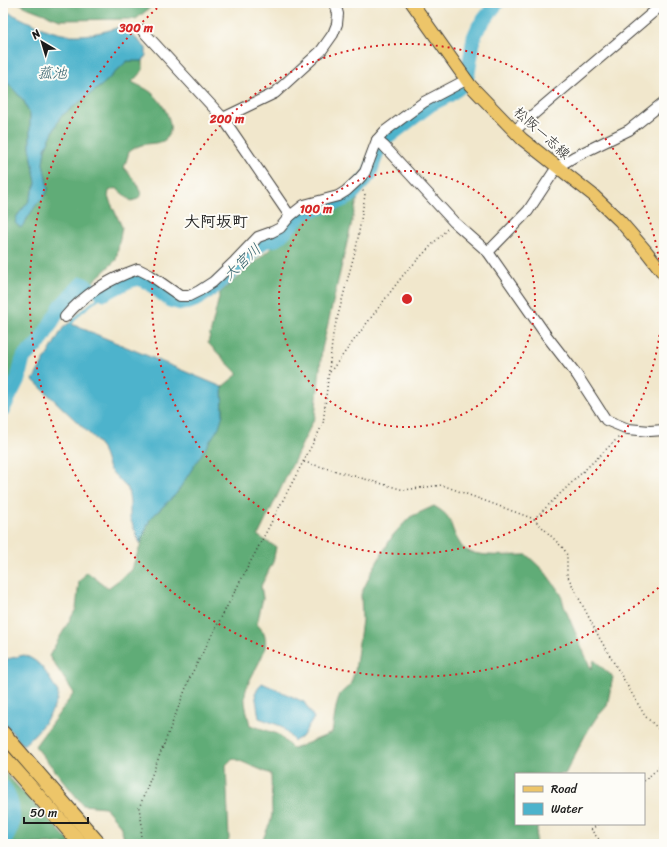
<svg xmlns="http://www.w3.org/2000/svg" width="667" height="847" font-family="Sriracha,'Klee One',sans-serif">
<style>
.forest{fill:#60ac77;stroke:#3e644a}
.water{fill:#4db3cc;stroke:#346874}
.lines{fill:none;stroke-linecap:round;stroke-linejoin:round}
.stream{stroke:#4db3cc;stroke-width:2.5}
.river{stroke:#4db3cc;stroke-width:15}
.minor-casing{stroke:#3c3a36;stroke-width:12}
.major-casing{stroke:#3c3a36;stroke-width:14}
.highway-casing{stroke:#3c3a36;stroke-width:16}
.path{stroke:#3c3a36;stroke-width:1.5;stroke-dasharray:1 3;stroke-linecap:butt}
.minor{stroke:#fff;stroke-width:10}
.major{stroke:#edc569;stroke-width:12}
.highway{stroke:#edc569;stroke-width:14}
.ring{fill:none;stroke:#d62828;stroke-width:2;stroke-dasharray:2 4}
.labels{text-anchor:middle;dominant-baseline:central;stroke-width:4;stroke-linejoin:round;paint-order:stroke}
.street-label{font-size:14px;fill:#1c1c1c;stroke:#fdfcf7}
.water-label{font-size:15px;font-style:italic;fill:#32606b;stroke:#fdfcf7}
.quarter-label{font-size:16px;font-weight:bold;fill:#1c1c1c;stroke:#fdfcf7}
.centre{fill:#d62828;stroke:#fdfcf7;stroke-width:2}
.ring-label{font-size:12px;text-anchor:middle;font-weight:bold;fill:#d62828;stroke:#fdfcf7;stroke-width:4;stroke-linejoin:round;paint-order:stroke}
</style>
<rect width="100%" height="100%" fill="#fdfcf7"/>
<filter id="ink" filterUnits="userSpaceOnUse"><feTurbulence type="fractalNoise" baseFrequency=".025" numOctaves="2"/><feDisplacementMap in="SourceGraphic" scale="8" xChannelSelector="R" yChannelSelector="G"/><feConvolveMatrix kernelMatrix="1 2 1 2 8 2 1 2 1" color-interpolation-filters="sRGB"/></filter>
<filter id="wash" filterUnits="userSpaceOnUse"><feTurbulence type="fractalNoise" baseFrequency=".012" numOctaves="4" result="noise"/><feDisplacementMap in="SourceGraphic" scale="16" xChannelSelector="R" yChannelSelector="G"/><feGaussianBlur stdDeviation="0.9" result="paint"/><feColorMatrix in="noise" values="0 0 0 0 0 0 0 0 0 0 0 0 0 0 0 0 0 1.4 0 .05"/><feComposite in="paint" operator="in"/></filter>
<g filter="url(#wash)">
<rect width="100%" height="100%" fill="#f1e7cc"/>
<g class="forest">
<path d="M19,3h137l-20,16 -76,1 -34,-13z"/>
<path d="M127,61h16v9l-11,12c7,4 14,6 20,11 10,8 26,34 14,46 -7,6 -18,3 -27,7 -3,1 -7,4 -10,6l-5,16 12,14 5,12 -3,5 -7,2 -15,-13 -7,3 -1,6 14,30 -6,33 -52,49 -22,22 -21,28 -18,36v-315l3,1 18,20 6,14v32l6,36 -7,18 -12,15 4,11 15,-22 9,-9 3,-7 -5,-26 2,-14 15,-32 42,-32z"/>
<path d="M358,196l-36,153 -7,68 -57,119 18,11 -3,15 -12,24 2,12 -6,26c2,3 6,6 7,10 8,18 -17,42 -19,61 -1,9 3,21 5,30l28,9 15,15 39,-16 4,-26 4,-13 10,-9 5,-14 7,-51 -1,-26 12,-25 20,-34 17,-18 24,-11c19,11 14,14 22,31 2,3 5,9 7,11 11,10 49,7 64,7l18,17 16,22 3,12 27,63 3,-9 19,17 -6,29 -11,12 -9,14 -22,42h-49v50h22l-3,20h-274l10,-24 1,-7 -1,-39 -38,-16 -7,7 3,75 -3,4h-100l-6,-19 -15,-18 -22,-2 -48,-59 39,-53 -25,-37 27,-47 3,-27 8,-10 21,16 23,-17 19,-52 26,-25 47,-80 -1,-27 16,-13 -30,-31 12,-50 90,-79z"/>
<path d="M3,771l69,73h-69z"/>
</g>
<g class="water">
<path d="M3,10c17,7 33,17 51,22 22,7 48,1 69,-6l23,22v7l-3,6h-16l-25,24 -42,32 -15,32 -2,14 5,26 -3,7 -9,9 -15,23 -6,-5 2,-7 12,-15 7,-18 -6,-36v-32l-6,-14 -18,-20 -3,-1z"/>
<path d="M69,323l153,64 1,27 -4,13 -43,67 -26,25 -10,25 -10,-26v-16l-2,-13 -19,-20 -7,-21 -8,-10 -61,-58 30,-52z"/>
<path d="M24,655c19,7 23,20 34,37 1,16 -23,44 -35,53l-20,-23v-62z"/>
<path d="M262,683l42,19 10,16 -12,19 -8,4 -13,-15 -22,-8 -4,-25z"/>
</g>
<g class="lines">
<path class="stream" d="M70,325l11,-13 24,-19"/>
<g class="river">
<path d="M100,291l5,2 23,-12 11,-3 13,7 18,15 11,3 8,-1 8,-3 20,-14 47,-44 12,-2 5,-4 23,-23 23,-6 22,-9 20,-22 8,-23 7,-12 47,-36 18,-9 11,-8 8,-14 6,-36 5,-11 18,-23"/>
<path d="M3,409l15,-30 4,-17 2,-5 16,-15 21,-36 21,-22 7,4"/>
<path d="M3,787c5,5 6,10 8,17 4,18 1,24 -8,39"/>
</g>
</g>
</g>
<g filter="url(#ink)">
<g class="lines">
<defs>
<g id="minor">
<path d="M142,30l81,88 67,98"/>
<path d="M223,118l52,-25 46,-42 12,-17 4,-10 1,-10 -3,-11"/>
<path d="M514,131l150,-128"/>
<path d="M377,140l7,6 70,76 34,30 58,83 31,40 29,45 22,9 22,2 14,-1"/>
<path d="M488,252l40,-41 29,-44 17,-10 55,-27 35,-28"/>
<path d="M65,317c20,-24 44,-38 73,-48l12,6 30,21h9l10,-5 14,-9 22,-21 23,-24 14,-5 8,-4 10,-12 14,-11 34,-9 8,-5 13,-12 6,-7 12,-32 8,-9 39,-29 42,-22"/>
</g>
<path id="major" d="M412,3l58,82 52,54 71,56 27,26 26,30 18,23"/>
<g id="highway">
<path d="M3,733l96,111"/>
<path d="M3,756l78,88"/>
</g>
</defs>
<use href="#minor" class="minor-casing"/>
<use href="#major" class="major-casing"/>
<use href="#highway" class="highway-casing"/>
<g class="path">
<path d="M330,372l74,-98 44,-46"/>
<path d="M304,462l100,28 38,-5 92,34 30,30 3,6v20l33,64 45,77 19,18"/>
<path d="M534,519l86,-83"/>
<path d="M644,781l20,-18"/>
<path d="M598,824l-7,6 12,14"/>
<path d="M140,844l2,-19 -3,-17 52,-133 132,-251 10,-90 24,-90 8,-49 -3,-6"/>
</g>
<use href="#minor" class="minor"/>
<use href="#major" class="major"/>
<use href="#highway" class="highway"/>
</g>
</g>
<g class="ring">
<circle cx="407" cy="299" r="128"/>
<circle cx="407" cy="299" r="255"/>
<path d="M663 584A383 383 0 1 1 163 3"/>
</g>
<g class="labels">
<g class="street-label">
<text transform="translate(542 133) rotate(42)">松阪一志線</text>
</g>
<g class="water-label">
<text x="52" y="73">菰池</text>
<text transform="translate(242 262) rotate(-43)">大宮川</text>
</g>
<g class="quarter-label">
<text x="216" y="221">大阿坂町</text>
</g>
</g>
<circle cx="407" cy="299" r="6" class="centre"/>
<g class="ring-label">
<text x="136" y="32">300 m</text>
<text x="227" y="123">200 m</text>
<text x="316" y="213">100 m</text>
</g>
<rect width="667" height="847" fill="none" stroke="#fdfcf7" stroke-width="16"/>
<rect x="515" y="773" width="130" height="52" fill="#fdfcf7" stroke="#a3a29f"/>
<rect x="523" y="786" width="20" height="6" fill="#edc569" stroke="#a3a29f"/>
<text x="551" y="793" font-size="12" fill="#1c1c1c">Road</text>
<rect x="523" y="803" width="20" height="12" fill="#4db3cc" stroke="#a3a29f"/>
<text x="551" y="813" font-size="12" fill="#1c1c1c">Water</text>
<g transform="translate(42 42) rotate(322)" stroke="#fdfcf7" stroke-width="3" paint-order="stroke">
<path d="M0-3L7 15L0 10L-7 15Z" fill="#1c1c1c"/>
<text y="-6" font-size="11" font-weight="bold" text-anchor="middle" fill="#1c1c1c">N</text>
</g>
<path d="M24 817v6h64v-6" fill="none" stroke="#1c1c1c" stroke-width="2"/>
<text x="30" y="817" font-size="12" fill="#1c1c1c" stroke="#fdfcf7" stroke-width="3" paint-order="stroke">50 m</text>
</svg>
